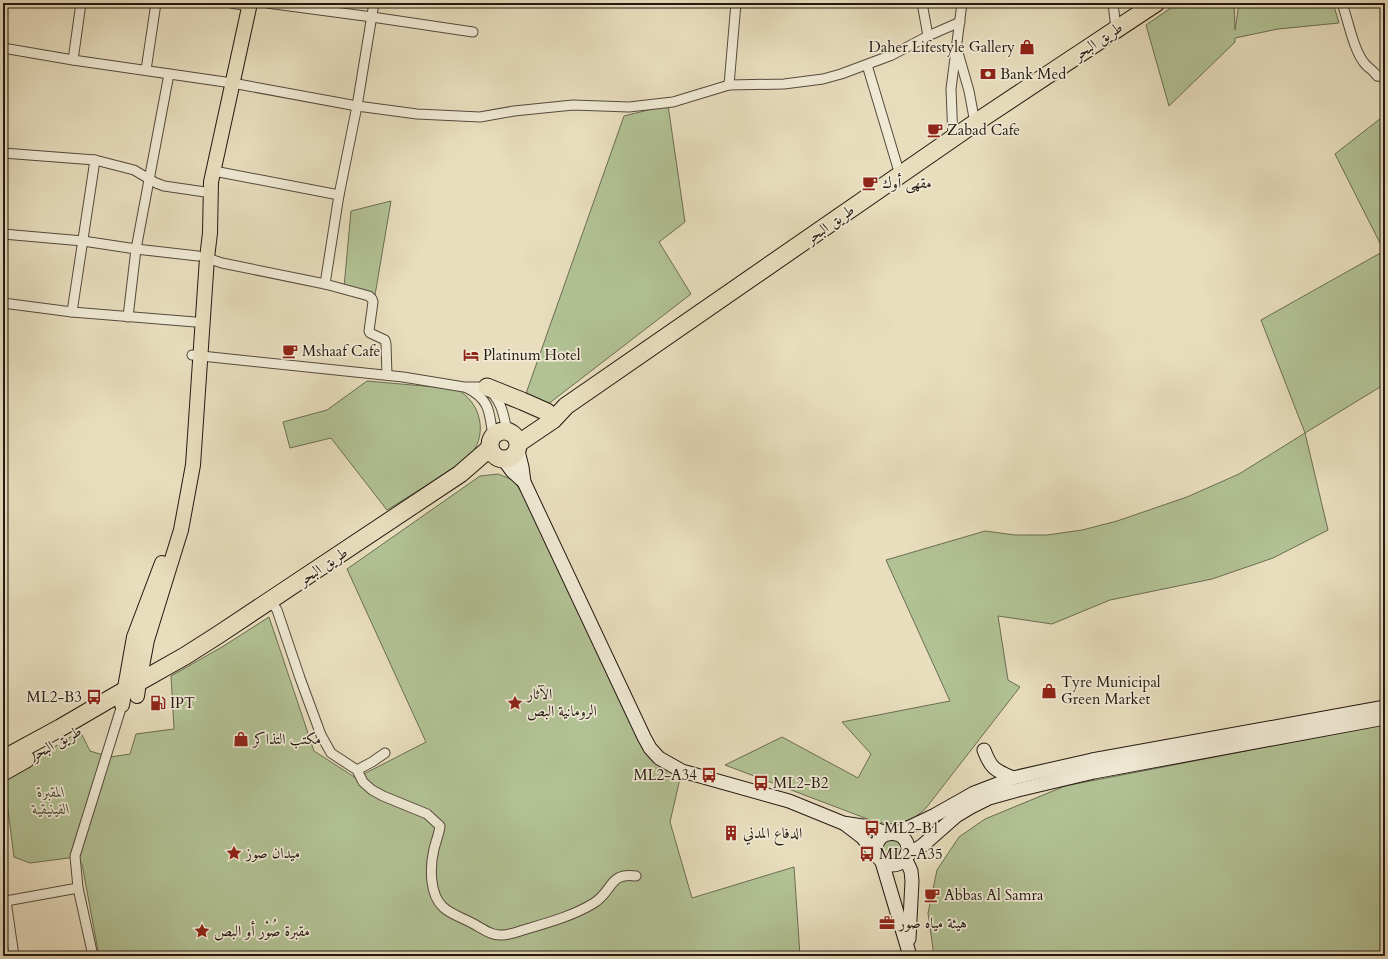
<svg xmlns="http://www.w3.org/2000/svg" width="1388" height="959" font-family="Cardo,Amiri,serif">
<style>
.green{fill:#b2c295;stroke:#6a6d52}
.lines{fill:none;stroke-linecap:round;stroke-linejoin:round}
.street-casing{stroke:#544a3c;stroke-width:11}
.secondary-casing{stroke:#231810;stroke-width:15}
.primary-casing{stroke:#231810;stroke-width:16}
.highway-casing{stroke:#231810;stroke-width:19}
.street{stroke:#f0ead5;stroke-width:9}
.secondary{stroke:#f0ead5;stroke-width:13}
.primary{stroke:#e8debe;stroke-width:14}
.highway{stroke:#e8debe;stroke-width:17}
.labels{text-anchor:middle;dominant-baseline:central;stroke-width:3.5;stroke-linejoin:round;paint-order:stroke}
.street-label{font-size:15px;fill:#231810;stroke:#f0ead5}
.poi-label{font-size:15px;fill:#231810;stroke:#f0ead5;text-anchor:start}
.park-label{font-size:15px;font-style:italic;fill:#4e4b38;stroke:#f0ead5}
</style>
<rect width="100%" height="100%" fill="#e8debe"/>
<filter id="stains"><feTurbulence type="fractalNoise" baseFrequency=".005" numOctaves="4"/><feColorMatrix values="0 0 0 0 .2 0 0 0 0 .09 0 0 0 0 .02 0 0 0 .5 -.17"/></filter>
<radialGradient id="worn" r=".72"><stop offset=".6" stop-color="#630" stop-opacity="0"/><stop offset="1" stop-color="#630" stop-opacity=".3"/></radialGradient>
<g class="green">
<path d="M1178,3h56l1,27 4,-27h94l6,20 -61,6 -43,9v4l-66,64 -23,-81z"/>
<path d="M668,105l17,117 -26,20 32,52 -148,114 -20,-6 101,-286z"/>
<path d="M1385,115v269l-80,49 23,97 -55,28 -61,21 -102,21 -58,24 -54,-8 10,64 12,7 -94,121c-15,15 -33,19 -53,13l-148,-56 57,-28 76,41 13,-24 -29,-32 108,-21 -64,-141 99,-29 30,4h32l35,-5 35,-9 70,-24 52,-23 66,-41 -44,-113 123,-69 -49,-97z"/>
<path d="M391,201l-16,94 -31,-8 7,-76z"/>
<path d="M367,381l90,8c11,7 19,16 22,29 3,11 1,25 -7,35 -8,10 -21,17 -32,24 -18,11 -35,22 -53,33l-56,-72 -41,10 -7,-26 44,-12z"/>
<path d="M498,474l15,6 12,17 117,248 15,20 24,9 -11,48 22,76 102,-31 6,89h-701l-17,-92 -6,-7 -46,6 -16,-6 -10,-79 76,-47 10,20 20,6 20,-3 6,-20 38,-5 -3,-53 51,-29 47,-30 45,134 42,27 70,-36 -79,-173 133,-93z"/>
<path d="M1385,724v232h-451l-6,-43 9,-43 22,-33 26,-18 80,-33z"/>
<circle cx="891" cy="850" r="11"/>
</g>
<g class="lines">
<defs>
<g id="street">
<path d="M231,3l18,3"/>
<path d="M267,3l105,14 101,15"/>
<path d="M922,3l6,33"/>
<path d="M1113,3l3,26"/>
<path d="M1342,3c6,17 12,50 24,62 4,4 8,6 11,11l8,1"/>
<path d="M3,48l70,12 159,23 125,23 60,8 63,3 34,-6 59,-6 56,2 44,-5 56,-17 55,-1 39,-5 18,-5 51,-19 36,-19 32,-14"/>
<path d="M957,49l12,42 6,32"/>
<path d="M73,60l8,-57"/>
<path d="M867,65l33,110"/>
<path d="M146,70l10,-67"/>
<path d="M729,85l7,-82"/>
<path d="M953,139l-2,-50 11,-86"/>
<path d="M3,153l92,7 39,10 22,13 8,3 48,7"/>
<path d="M214,171l125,24"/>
<path d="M3,234l80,7 53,8 62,7"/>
<path d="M207,258l15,5 103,21 44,12 3,3 1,3 -4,29 1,2 15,7 1,4 1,31"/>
<path d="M325,284l14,-89 18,-89 17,-103"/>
<path d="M3,303l69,9 123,10"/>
<path d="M72,312l23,-152"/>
<path d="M128,317l8,-68 33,-175"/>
<path d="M192,355l211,22 61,10h23c15,15 16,25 20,44"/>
<path d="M467,388c24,12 22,25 26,48"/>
<path d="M271,601l6,9 23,68 21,57 10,18 26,17 6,12 9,8 11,6 44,18 13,12c-1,8 -4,15 -6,23 -4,17 -5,45 9,58 7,7 20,11 29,16 10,5 19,13 30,12 7,0 15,-3 21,-5 24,-7 50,-14 71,-27 19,-12 15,-31 42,-27"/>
<path d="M357,770l15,-8 13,-9"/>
<path d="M14,956l-8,-55 72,-13"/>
<path d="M93,956l-15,-68 -3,-32 47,-151"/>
</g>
<g id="secondary">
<path d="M518,451l4,16 2,15 120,255 6,11 9,10 23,13 107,30 54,22 26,4 20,7"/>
<path d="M504,460l8,11 12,11"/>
<path d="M984,750c7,19 11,20 29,28"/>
<path d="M845,824l17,13 16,20"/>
<circle cx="892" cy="849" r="16"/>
<path d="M895,834l40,-19 39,-22 39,-15 79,-18 61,-11 232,-42"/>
<path d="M906,856l17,-11 33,-29 15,-9 18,-9 29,-8 76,-18 291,-54"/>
<path d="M905,858l6,13 1,10 -3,58"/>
<path d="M882,862l28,94"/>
</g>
<g id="primary">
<path d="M137,696l2,-14 8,-42 34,-110 12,-65 14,-207 3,-25 1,-51 39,-179"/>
<path d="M122,705l12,-68 28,-74"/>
</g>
<g id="highway">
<path d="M487,387l35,14 25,11"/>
<circle cx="504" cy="445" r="14"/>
<path d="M519,443l34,-23 13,-14 409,-283 181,-120"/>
<path d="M3,759l57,-31 79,-46 46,-26 33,-21 242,-161 30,-26"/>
<path d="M3,772l23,-13"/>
</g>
</defs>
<use href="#street" class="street-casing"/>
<use href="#secondary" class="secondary-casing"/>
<use href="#primary" class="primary-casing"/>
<use href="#highway" class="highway-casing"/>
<use href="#street" class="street"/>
<use href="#secondary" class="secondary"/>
<use href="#primary" class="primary"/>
<use href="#highway" class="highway"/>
</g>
<defs>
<symbol id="shop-bare" viewBox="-9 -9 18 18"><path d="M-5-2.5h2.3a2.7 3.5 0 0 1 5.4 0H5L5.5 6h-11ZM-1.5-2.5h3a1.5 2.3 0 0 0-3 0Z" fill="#8f2418" stroke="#f0ead5" stroke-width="2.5" paint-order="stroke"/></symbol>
<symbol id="bank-bare" viewBox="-9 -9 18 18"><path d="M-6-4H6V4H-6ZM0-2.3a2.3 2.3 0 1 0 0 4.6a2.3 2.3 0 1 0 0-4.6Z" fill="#8f2418" stroke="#f0ead5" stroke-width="2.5" paint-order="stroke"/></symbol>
<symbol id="cafe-bare" viewBox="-9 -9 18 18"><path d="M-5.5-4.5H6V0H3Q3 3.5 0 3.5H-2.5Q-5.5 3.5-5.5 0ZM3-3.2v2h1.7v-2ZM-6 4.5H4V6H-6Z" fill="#8f2418" stroke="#f0ead5" stroke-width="2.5" paint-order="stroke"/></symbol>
<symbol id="hotel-bare" viewBox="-9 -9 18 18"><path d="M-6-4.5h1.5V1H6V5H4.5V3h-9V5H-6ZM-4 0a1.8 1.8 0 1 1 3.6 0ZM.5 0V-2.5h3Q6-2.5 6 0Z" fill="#8f2418" stroke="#f0ead5" stroke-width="2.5" paint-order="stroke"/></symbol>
<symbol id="bus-bare" viewBox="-9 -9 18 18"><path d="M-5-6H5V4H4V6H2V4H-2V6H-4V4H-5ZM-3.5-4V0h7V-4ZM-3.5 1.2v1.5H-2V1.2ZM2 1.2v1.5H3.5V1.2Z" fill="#8f2418" stroke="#f0ead5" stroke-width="2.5" paint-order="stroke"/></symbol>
<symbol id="fuel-bare" viewBox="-9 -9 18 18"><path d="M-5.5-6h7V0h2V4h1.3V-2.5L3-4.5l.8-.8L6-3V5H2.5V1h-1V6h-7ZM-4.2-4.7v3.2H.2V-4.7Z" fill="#8f2418" stroke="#f0ead5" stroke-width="2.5" paint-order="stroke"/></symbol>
<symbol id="sight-bare" viewBox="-9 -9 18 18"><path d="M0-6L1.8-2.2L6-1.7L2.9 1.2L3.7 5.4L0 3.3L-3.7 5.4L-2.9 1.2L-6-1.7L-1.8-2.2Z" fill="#8f2418" stroke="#f0ead5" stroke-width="2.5" paint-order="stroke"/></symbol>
<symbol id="building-bare" viewBox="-9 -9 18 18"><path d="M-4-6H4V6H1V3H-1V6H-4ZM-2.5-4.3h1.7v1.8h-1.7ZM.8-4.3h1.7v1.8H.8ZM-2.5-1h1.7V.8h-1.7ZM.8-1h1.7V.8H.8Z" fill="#8f2418" stroke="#f0ead5" stroke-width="2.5" paint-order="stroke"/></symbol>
<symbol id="office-bare" viewBox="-9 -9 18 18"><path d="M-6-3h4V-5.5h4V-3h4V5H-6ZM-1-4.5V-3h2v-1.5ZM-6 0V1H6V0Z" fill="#8f2418" stroke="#f0ead5" stroke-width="2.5" paint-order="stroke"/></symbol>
</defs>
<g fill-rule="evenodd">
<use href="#shop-bare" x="1016" y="36" width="22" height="22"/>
<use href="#bank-bare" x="977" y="63" width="22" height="22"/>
<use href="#cafe-bare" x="924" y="119" width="22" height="22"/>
<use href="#cafe-bare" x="859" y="172" width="22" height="22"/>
<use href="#cafe-bare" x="279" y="340" width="22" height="22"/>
<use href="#hotel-bare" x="460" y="344" width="22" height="22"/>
<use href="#shop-bare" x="1038" y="680" width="22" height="22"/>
<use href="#bus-bare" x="83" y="686" width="22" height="22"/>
<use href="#fuel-bare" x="147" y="692" width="22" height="22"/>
<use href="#sight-bare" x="504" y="692" width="22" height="22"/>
<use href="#shop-bare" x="230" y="728" width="22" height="22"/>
<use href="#bus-bare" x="698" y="764" width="22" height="22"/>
<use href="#bus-bare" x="750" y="772" width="22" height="22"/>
<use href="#bus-bare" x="861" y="817" width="22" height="22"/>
<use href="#building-bare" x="720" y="822" width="22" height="22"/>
<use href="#sight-bare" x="223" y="842" width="22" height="22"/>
<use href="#bus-bare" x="856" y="843" width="22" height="22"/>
<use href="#cafe-bare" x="921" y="884" width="22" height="22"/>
<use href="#office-bare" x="876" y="912" width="22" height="22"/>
<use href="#sight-bare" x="191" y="920" width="22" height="22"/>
</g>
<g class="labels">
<g class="street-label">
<text transform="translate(1098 41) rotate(-34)">طريق البحر</text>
<text transform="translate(830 224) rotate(-35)">طريق البحر</text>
<text transform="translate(323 566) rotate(-34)">طريق البحر</text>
<text transform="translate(56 743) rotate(-29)">طريق البحر</text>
</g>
<g class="poi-label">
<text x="1015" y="47" text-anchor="end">Daher Lifestyle Gallery</text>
<text x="1000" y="74">Bank Med</text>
<text x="947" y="130">Zabad Cafe</text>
<text x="882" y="183">مقهى أوك</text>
<text x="302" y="351">Mshaaf Cafe</text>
<text x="483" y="355">Platinum Hotel</text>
<text x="1061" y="682">Tyre Municipal<tspan x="1061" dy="17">Green Market</tspan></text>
<text x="527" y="694">الآثار<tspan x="527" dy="17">الرومانية البص</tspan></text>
<text x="82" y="697" text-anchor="end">ML2-B3</text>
<text x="170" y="703">IPT</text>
<text x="253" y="739">مكتب التذاكر</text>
<text x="697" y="775" text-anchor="end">ML2-A34</text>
<text x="773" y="783">ML2-B2</text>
<text x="884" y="828">ML2-B1</text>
<text x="743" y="833">الدفاع المدني</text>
<text x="246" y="853">ميدان صوز</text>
<text x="879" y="854">ML2-A35</text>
<text x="944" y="895">Abbas Al Samra</text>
<text x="899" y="923">هيئة مياه صور</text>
<text x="214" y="931">مقبرة صُوْر أو البص</text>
</g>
<g class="park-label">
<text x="51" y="792">المقبرة<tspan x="51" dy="17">الفينيقية</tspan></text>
</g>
</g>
<rect width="1388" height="959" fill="none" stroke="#e8debe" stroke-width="16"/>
<rect x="4" y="4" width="1380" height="951" fill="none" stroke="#231810" stroke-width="2"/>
<rect x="8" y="8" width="1372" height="943" fill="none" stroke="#231810"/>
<rect width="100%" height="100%" filter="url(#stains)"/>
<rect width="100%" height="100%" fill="url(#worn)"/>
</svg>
